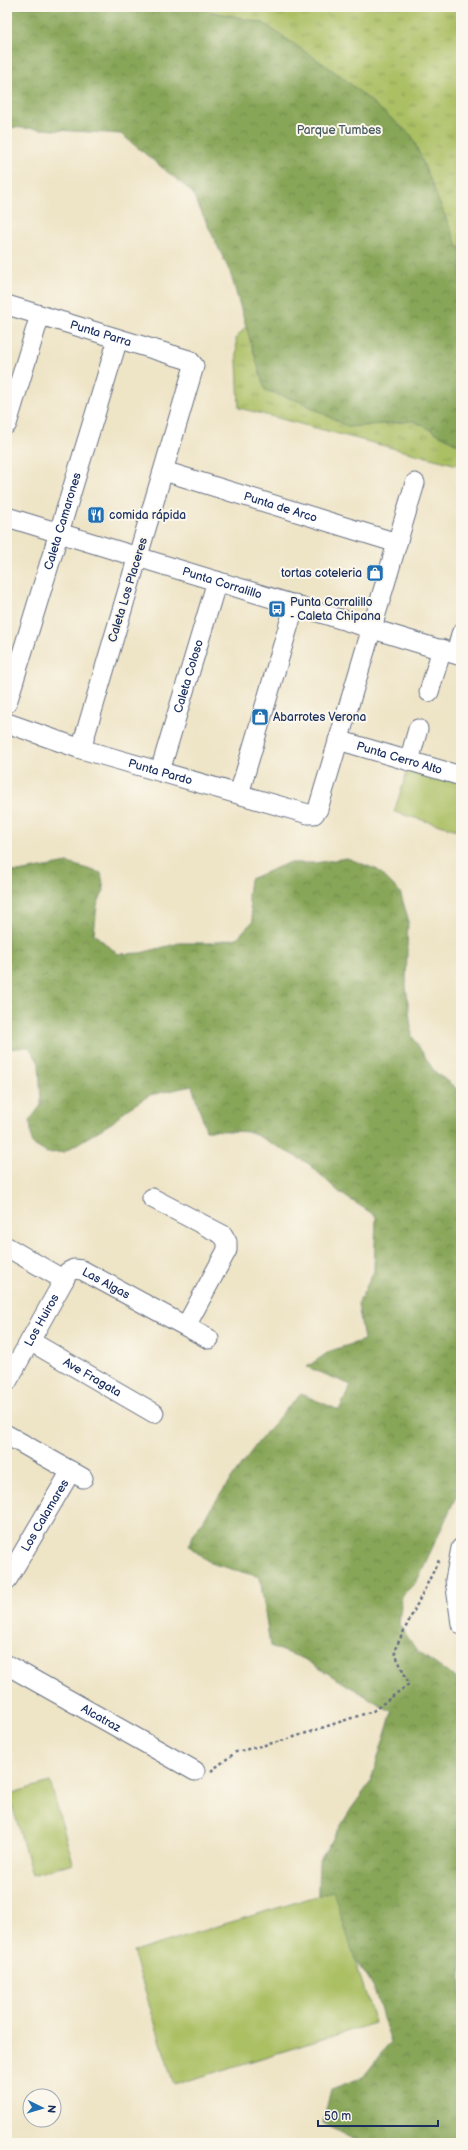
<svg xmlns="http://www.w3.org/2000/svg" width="468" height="2150" font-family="'Balsamiq Sans',sans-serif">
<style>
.grass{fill:url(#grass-tufts);stroke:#637760}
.forest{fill:url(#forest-crowns);stroke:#526a5c}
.garden{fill:#abbf63;stroke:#637760}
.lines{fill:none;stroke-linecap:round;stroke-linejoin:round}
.minor-casing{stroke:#656e82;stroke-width:21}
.path{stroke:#656e82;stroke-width:2.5;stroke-dasharray:3 3;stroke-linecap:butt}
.minor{stroke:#fff;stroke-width:19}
.labels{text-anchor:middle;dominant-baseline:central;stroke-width:4;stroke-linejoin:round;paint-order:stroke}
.park-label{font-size:12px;fill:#465a60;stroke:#fbf7ec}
.street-label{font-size:12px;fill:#1b2f5e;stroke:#fbf7ec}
.poi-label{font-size:12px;fill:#1b2f5e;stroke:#fbf7ec;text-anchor:start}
</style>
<defs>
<pattern id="grass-tufts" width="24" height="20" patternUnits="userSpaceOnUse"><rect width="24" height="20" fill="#abbf63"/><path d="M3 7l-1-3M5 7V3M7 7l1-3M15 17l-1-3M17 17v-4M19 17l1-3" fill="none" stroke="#8a9c55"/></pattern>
<pattern id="forest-crowns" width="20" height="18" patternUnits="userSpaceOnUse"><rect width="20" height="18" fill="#88a659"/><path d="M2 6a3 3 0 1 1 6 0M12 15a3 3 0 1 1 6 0" fill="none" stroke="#6e884d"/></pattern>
</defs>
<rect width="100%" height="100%" fill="#fbf7ec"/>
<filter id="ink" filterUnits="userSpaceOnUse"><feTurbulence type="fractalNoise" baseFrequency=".025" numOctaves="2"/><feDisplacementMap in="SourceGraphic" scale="8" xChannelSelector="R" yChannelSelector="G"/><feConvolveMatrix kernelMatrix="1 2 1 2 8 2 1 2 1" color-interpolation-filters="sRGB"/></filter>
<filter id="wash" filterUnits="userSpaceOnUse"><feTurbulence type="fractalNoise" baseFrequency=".012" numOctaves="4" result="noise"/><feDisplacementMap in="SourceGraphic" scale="16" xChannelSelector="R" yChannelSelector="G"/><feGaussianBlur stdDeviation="0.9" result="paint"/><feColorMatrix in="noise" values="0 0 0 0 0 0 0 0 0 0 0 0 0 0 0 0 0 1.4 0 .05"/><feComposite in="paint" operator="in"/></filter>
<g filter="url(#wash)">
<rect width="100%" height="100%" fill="#eee4c6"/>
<path class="grass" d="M7,7h454v459l-222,-58 -3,-70 40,-47 -46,-106 -132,-62z"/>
<g class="forest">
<path d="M7,7h185l71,16 78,53 71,60 45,109 4,4v197l-47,-25 -65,6 -48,-25 -36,-12 -35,-118 -38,-80 -71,-58 -114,-7z"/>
<path d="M347,858l31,12 22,22 8,26 -2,68 6,50 22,35 27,21v400l-6,7 -38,82 -15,15 -3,28 18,27 44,31v461h-103l-3,-4 -32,-16 8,-34 32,-12 28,-35 -18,-56 -37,-55 -19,-15 2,-54 32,-53 19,-26 22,-71 -88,-53 -34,-13 -10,-69 -50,-14 -21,-17 5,-13c33,-48 65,-98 107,-139l38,16 12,-25 -44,-18 23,-16 34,-11 -6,-36 16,-33 2,-55 -36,-23 -31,-29 -58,-32 -45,-2 -14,-44 -42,9 -24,15 -13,12 -49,30 -17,1 -15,-9 -2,-24 11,-15 -2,-42 -10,-16 -22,2v-178l11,1 50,-9 33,10 3,17 -7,15 -3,29 24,20 23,-1 38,-10h31l27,-5 16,-17 -5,-25 2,-17 38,-16h27z"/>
</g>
<g class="garden">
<path d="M409,766l52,16v49l-67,-19z"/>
<path d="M50,1782l23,81 -41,12 -23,-81z"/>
<path d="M333,1891l42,132 -201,62 -41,-133z"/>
</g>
</g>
<g filter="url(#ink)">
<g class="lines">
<defs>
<g id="minor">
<path id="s1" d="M7,305l182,55 5,6 -113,383"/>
<path d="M7,424l33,-109"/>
<path id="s2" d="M164,471l233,72"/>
<path id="s3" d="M7,517l454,139"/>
<path d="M456,653l5,-19"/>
<path d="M429,692l13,-43"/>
<path id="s4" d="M7,703l111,-364"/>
<path id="s5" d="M7,723l74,26 227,65h6l4,-5 97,-326"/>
<path id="s6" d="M338,740l123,36"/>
<path d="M409,761l9,-32"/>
<path id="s7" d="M160,771l57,-190"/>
<path d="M239,794l56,-190"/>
<path d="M152,1198l71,37 4,7v8l-41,76"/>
<path d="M7,1247l57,33"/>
<path id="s8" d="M30,1341l124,72"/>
<path id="s9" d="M7,1382l57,-102 4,-8 6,-3 8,1 127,69"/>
<path d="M7,1435l76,43"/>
<path d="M461,1548l-6,32 6,44"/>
<path id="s10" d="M7,1580l64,-109"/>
<path id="s11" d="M7,1665l188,106"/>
</g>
</defs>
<use href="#minor" class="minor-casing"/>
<path class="path" d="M211,1771l25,-19 49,-12 88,-29 36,-27 -15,-33 46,-93"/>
<use href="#minor" class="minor"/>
</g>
</g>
<defs>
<symbol id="restaurant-square" viewBox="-11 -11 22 22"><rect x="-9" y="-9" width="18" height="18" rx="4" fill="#1f6fb2" stroke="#fbf7ec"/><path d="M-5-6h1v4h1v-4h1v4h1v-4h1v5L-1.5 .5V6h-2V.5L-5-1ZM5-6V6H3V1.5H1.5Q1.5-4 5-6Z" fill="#fff"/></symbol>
<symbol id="shop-square" viewBox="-11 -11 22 22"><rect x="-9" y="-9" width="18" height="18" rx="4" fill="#1f6fb2" stroke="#fbf7ec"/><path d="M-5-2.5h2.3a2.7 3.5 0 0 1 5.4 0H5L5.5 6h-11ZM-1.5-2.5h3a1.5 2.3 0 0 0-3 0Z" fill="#fff"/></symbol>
<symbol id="bus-square" viewBox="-11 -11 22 22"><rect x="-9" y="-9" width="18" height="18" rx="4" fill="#1f6fb2" stroke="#fbf7ec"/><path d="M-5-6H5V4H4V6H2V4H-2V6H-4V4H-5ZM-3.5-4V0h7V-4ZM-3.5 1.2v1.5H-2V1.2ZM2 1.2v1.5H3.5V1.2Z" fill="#fff"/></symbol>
</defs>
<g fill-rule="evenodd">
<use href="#restaurant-square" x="86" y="505" width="20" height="20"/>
<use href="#shop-square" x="365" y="563" width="20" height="20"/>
<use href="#bus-square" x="267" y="599" width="20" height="20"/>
<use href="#shop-square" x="250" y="707" width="20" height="20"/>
</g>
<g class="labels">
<g class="park-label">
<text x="339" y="130">Parque Tumbes</text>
</g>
<g class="street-label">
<text stroke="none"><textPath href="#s1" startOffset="98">Punta Parra</textPath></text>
<text stroke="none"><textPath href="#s2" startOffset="122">Punta de Arco</textPath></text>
<text stroke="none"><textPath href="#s4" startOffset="190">Caleta Camarones</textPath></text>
<text stroke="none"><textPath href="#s3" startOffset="225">Punta Corralillo</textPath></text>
<text transform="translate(128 590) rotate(-73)">Caleta Los Placeres</text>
<text stroke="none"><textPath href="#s7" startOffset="99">Caleta Coloso</textPath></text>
<text stroke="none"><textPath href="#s6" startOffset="64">Punta Cerro Alto</textPath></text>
<text stroke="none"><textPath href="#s5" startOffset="161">Punta Pardo</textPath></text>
<text stroke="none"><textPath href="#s9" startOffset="168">Las Algas</textPath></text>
<text stroke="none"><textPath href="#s9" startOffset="71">Los Huiros</textPath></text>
<text stroke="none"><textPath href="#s8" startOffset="72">Ave Fragata</textPath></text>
<text stroke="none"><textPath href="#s10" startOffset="75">Los Calamares</textPath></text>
<text stroke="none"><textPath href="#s11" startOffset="108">Alcatraz</textPath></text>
</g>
<g class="poi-label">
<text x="109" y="515">comida rápida</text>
<text x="362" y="573" text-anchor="end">tortas coteleria</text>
<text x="290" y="602">Punta Corralillo<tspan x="290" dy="14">- Caleta Chipana</tspan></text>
<text x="273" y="717">Abarrotes Verona</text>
</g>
</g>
<rect width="468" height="2150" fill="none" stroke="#fbf7ec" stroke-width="24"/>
<g transform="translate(42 2108) rotate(95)"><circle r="19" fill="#fbf7ec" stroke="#a1a7b3"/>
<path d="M0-3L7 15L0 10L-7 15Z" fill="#1f6fb2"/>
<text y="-6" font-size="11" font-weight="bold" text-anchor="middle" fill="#1b2f5e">N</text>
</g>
<path d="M318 2120v6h120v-6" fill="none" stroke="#1b2f5e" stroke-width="2"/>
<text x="324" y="2120" font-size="12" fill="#1b2f5e" stroke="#fbf7ec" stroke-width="3" paint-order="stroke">50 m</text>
</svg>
